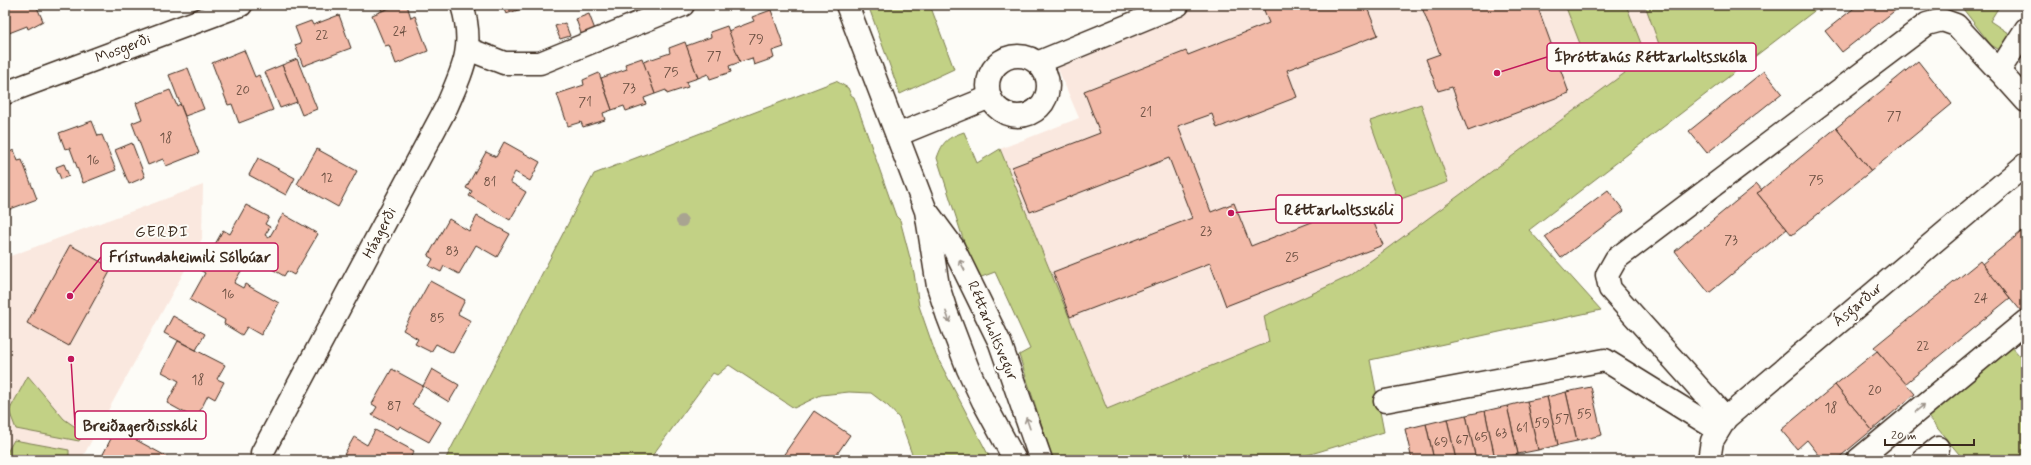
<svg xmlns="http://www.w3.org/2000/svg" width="2031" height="465" font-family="Mynerve,sans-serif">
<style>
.built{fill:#fae8df}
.green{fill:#c2d185;stroke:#7e7e52}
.building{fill:#f2baa8;stroke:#3b2a1e}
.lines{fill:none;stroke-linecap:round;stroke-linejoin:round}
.minor-casing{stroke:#3b2a1e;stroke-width:25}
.minor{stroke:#fdfcf7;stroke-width:22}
.tree{fill:#a9a491}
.oneway{stroke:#9c938a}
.labels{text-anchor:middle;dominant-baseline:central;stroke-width:4;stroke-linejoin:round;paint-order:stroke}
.number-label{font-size:13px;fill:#694e40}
.street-label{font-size:15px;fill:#3b2a1e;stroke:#fdfcf7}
.neighbourhood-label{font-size:16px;letter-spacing:1px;fill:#3b2a1e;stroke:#fdfcf7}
.leader{fill:none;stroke:#c2185b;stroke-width:1.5}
.callout-dot{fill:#c2185b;stroke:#fdfcf7;stroke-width:1.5}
.callout{fill:#fdfcf7;stroke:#c2185b;stroke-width:1.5}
.callout-label{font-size:16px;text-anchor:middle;font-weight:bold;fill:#3b2a1e}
</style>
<rect width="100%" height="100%" fill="#fdfcf7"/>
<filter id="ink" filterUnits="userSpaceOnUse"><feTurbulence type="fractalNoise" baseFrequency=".025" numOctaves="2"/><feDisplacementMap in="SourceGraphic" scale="8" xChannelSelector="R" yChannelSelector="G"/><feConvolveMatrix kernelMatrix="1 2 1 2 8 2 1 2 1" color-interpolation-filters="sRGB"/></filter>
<g filter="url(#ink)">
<g class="built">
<path d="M1186,5h459l16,42 -311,229 -86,40 6,26 -163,67 -107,-260 79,-31 -24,-56z"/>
<path d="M203,185l-1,54 -121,221h-76v-202z"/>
</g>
<g class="green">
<path d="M868,5h62l24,64 -54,25z"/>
<path d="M1565,5h61l16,41 -53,21z"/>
<path d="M1645,5h177l-293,225 72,80 -231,50 14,72 -93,28h-238l-34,-105 11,-6 -35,-77 -19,7 -39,-121c6,-17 10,-20 27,-26l13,31 23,-14 107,260 162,-67 -5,-26 86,-40 310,-229z"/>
<path d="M1960,5h40l-10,16 24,16 -11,15 -12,-7z"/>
<path d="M836,81l12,7 3,7 3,2 42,119 4,4 14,53 5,33 17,49 55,105h-77l-15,-42 -11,-12 -17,-13 -22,-1 -28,3 -27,13 -65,-43 -12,10 -4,-2 -64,87h-204l149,-286z"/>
<path d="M1421,104l27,78 -50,18 -28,-79z"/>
<path d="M2012,347l14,16v97h-62l-36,-43z"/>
<path d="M28,376l36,43 10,7 13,3 -8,12 -63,-12 -7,-18z"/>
<path d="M14,440l55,10v10h-64v-4z"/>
</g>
<g class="building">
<path d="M5,5h31l7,16 -15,8 -1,-3 -18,7 -4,-10z"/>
<path d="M379,5h18l-15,6z"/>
<path d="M397,5h10l4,13 4,-2 13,35 -32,13 -7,-19 -4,1 -13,-31z"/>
<path d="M502,5h24l1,2 -21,7z"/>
<path d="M1262,5h104l12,30 -91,35 10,27 -80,31 -5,-14 -34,12 33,86 23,-9 17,43 114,-45 18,44 -157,61 -16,-43 -140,54 -17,-45 139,-54 -23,-60 -139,54 -18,-45 88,-34 -16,-42 102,-40 2,4 81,-32z"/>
<path d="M1421,5h116l32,88 -101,38 -16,-44 -14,4 -12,-32 14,-5z"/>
<path d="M1858,5h44l-60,47 -17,-21z"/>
<path d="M771,10l13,37 -12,4 2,7 -20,7 -2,-7 -12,4 -12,-31 26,-10 -2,-4z"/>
<path d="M589,14l8,21 -14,4 -7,-20z"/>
<path d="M339,15l12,33 -48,18 -8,-21 6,-2 -6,-16 16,-6 2,4z"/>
<path d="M565,23l5,13 -10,3 -5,-13z"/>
<path d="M727,26l13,36 -11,4 2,6 -21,7 -2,-5 -10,4 -12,-32 25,-9 -1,-5z"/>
<path d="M685,42l13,36 -12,4 2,5 -21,7 -1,-4 -11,4 -12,-32 27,-9 -1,-5z"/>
<path d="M244,50l11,27 4,-2 14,35 -34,13 -7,-19 -4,1 -16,-42z"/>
<path d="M642,58l13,36 -11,4 2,6 -20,7 -2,-5 -12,4 -11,-32 26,-9 -2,-5z"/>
<path d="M297,59l20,50 -15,6 -20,-50z"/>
<path d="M1918,61l34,43 -81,67 -35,-43z"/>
<path d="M282,65l15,37 -17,6 -15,-36z"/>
<path d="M188,68l16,41 -19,7 -16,-41z"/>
<path d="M1764,71l18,22 -75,60 -18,-22z"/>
<path d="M599,73l13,37 -9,3 2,7 -22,7 -2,-5 -13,4 -11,-32 27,-9 -1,-5z"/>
<path d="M170,90l7,16 3,-2 19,49 -33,13 -3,-7 -15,6 -16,-42 10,-4 -6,-16z"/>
<path d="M92,121l6,15 4,-1 14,35 -33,13 -13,-35 -5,1 -6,-16z"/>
<path d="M1836,128l35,43 -79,64 -35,-42z"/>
<path d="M504,142l36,20 -10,19 -15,-9 -5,10 16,10 -16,28 -41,-24 3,-5 -6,-3 20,-36 10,5z"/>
<path d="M132,143l13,34 -16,7 -14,-34z"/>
<path d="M317,149l40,22 -19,36 -41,-23z"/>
<path d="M14,150l4,11 4,-1 15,39 -32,12v-57z"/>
<path d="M258,158l37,20 -9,17 -37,-20z"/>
<path d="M64,164l5,12 -8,3 -5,-12z"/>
<path d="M1757,184l5,6 -5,3 30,36 -78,64 -34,-42z"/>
<path d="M1608,190l16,21 -63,47 -16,-21z"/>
<path d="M246,205l23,12 -4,7 5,3 -5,8 4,3 14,-24 35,20 -24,41 -7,-4 -3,5 -24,-14 2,-4 -8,-5 -8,14 -33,-19 10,-18 7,4z"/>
<path d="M477,216l33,18 -13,23 -21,-12 -17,29 -15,-8 -3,6 -12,-6 4,-7 -5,-3 21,-37 20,12z"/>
<path d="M2026,228v79l-5,4 -39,-47z"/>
<path d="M70,245l42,23 -43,78 -42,-23z"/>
<path d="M213,248l31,18 -10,17 9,5 2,-4 34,19 -18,32 -14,-8 -5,8 -18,-11 1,-4 -35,-20 15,-27 -5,-3z"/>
<path d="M1980,261l30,37 -105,86 -31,-37z"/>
<path d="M430,281l35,19 -7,14 13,7 -18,32 -17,-9 -5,8 -16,-8 3,-5 -15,-9z"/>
<path d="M173,316l32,18 -9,16 -32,-17z"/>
<path d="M178,341l47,24 -8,14 7,3 -9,17 -7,-4 -12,24 -29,-16 12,-22 -17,-9z"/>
<path d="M1877,351l38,43 -43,36 -37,-45z"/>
<path d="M392,369l31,17 -11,19 29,17 -12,20 -29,-16 -2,3 -26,-14 5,-8 -5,-3z"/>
<path d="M432,369l27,16 -10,17 -26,-16z"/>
<path d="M1835,385l37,45 -36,30h-13l-16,-20 -10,9 -16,-19z"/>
<path d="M1591,387l11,48 -25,6 -11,-49z"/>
<path d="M1566,392l11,49 -19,4 -11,-48z"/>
<path d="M1547,397l11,48 -20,5 -11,-49z"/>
<path d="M1527,401l11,49 -20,4 -11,-48z"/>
<path d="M1507,406l11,48 -23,5 -10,-48z"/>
<path d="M814,411l36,24 -13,19 9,6h-66z"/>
<path d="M1485,411l10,48 -19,1 -10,-45z"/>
<path d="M1466,415l10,45h-20l-9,-41z"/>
<path d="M1447,419l9,41h-22l-8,-36z"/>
<path d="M1426,424l8,36h-22l-7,-31z"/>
<path d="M116,429l57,31h-73z"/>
<path d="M375,430l39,21 -5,9h-68l13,-23 13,8z"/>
</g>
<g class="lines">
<defs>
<g id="minor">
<path d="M847,5l79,206 12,75 9,28 21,55 15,32 32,59"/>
<path d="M2026,29l-27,42 27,30"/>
<path d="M468,49l36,14h36l143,-58"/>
<circle cx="1018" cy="86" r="30"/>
<path d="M1037,63l141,-58"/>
<path d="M5,93l236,-88"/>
<path d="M897,135l93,-38"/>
<path d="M928,213l25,34 47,96 41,117"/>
<path d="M1385,401l220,-41 113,70"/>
<path d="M1726,418l-116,-129 -3,-14 9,-16 311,-235 15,-4 14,5 43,46"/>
<path d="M262,453l185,-347c16,-37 28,-59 15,-101"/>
<path d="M1709,460l3,-19 14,-23 300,-254"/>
<path d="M1858,460l168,-139"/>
<path d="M1923,460l15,-12"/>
</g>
</defs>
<use href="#minor" class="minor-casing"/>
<use href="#minor" class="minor"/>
</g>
<circle class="tree" cx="682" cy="221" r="6"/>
<defs><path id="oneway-shaft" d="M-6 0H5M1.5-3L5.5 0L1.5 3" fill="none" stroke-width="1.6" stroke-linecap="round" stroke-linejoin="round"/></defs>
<g class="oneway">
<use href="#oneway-shaft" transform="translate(962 265) rotate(-117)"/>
<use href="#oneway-shaft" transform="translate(948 317) rotate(70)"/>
<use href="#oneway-shaft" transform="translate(1920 408) rotate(-40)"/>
<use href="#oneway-shaft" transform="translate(1028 423) rotate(-109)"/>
</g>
</g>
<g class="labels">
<g class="number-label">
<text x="400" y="31">24</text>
<text x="322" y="35">22</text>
<text x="756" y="39">79</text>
<text x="714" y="56">77</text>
<text x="671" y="72">75</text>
<text x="629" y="88">73</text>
<text x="243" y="90">20</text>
<text x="585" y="102">71</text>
<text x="1146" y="112">21</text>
<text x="1894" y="116">77</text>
<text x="166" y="138">18</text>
<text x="93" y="160">16</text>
<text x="327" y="178">12</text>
<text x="1816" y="180">75</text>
<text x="490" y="182">81</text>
<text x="1206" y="231">23</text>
<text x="1731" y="240">73</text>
<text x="452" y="251">83</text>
<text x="1292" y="257">25</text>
<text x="228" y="294">16</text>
<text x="1981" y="298">24</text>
<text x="437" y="318">85</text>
<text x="1923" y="346">22</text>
<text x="198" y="380">18</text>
<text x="1875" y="390">20</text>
<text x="394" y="406">87</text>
<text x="1831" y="408">18</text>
<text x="1584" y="414">55</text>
<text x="1562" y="419">57</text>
<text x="1542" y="423">59</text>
<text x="1522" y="428">61</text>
<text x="1501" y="433">63</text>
<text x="1481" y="437">65</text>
<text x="1462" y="440">67</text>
<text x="1441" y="442">69</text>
</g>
<g class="street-label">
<text transform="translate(123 49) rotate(-21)">Mosgerði</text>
<text transform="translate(380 233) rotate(-62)">Háagerði</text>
<text transform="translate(1858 305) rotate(-40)">Ásgarður</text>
<text transform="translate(992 331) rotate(67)">Réttarholtsvegur</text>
</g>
<g class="neighbourhood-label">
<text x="162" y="232">GERÐI</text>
</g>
</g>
<path class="leader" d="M1497 73L1547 57M1231 213L1276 209M70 296L101 257M71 359L75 425"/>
<g class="callout-dot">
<circle cx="1497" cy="73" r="4"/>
<circle cx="1231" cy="213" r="4"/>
<circle cx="70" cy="296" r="4"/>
<circle cx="71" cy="359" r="4"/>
</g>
<g class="callout">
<rect x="1547" y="43" width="209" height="28" rx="4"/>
<rect x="1276" y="195" width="126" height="28" rx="4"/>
<rect x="101" y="243" width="177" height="28" rx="4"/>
<rect x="75" y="411" width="131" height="28" rx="4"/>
</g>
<g class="callout-label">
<text x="1651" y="62">Íþróttahús Réttarholtsskóla</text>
<text x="1339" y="215">Réttarholtsskóli</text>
<text x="190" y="262">Frístundaheimili Sólbúar</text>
<text x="140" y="431">Breiðagerðisskóli</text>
</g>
<rect width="2031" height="465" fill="none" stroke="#fdfcf7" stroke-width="20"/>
<rect x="10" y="10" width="2011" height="445" fill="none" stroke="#3b2a1e" stroke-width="1.5" filter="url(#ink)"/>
<path d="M1885 439v6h89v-6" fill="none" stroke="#3b2a1e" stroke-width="2"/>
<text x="1891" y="439" font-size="12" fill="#3b2a1e" stroke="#fdfcf7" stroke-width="3" paint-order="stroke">20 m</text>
</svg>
